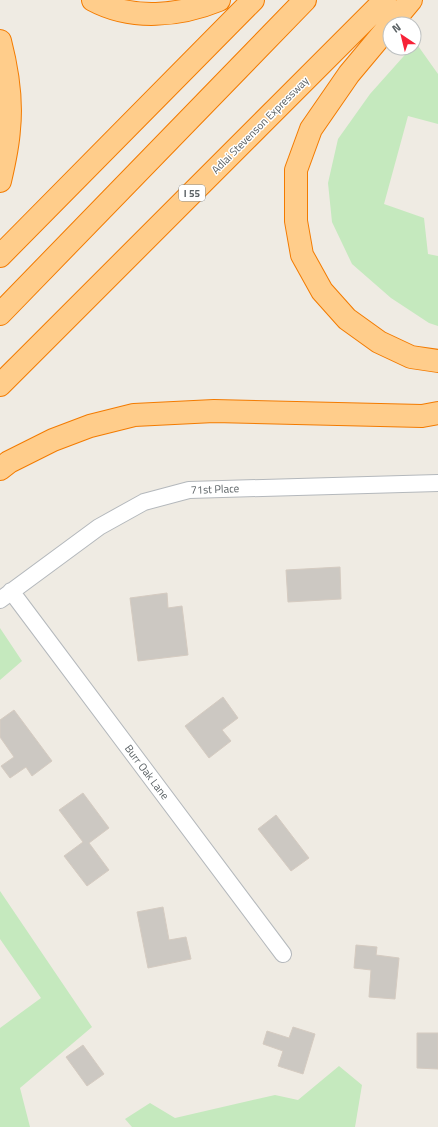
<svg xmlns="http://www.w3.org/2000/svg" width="438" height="1127" font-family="'Titillium Web',sans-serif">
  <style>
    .green { fill: #c5e9be }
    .building { fill: #ccc8c2; stroke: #d5cbc1 }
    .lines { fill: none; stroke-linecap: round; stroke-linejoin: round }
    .street-casing { stroke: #b4b8bc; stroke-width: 18 }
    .highway-casing { stroke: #f37b00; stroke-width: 24 }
    .street { stroke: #fff; stroke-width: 16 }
    .highway { stroke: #ffcd8b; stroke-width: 22 }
    .labels { text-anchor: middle; stroke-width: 3; stroke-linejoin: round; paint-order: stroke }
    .shield { fill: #fff; stroke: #8c9193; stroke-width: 1 }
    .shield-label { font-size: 10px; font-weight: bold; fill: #5b6265 }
    .street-label { font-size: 11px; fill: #5b6265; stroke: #fff }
  </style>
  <rect width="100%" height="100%" fill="#efebe3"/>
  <path class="green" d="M 416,43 L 438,74 L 438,124 L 408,116 L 384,204 L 424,218 L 428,254 L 438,256 L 438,326 L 429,323 L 391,298 L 352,264 L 332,222 L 328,183 L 338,139 L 370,94 L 411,48 L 414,48 L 414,44 Z
    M 0,628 L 22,661 L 0,680 Z
    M 0,891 L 92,1027 L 20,1088 L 30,1127 L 0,1127 L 0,1028 L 41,998 L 0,939 Z
    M 339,1066 L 362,1085 L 355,1127 L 132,1127 L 125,1119 L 150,1103 L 175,1118 L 275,1095 L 298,1100 Z"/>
  <path class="building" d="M 340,567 L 341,599 L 288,602 L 286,570 Z
    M 167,593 L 168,608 L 182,606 L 188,655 L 138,661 L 130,598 Z
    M 223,697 L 238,718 L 222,730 L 231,741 L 209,758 L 185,726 Z
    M 14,710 L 52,761 L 32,776 L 26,767 L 10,778 L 1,766 L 14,757 L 0,737 L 0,720 Z
    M 83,793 L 109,828 L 89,843 L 109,870 L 87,886 L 64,856 L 83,842 L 59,810 Z
    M 276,815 L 309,858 L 291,871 L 258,829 Z
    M 163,907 L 169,940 L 186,937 L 191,959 L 148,968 L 137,912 Z
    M 356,945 L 377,947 L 376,955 L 399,958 L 395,999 L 369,997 L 371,970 L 354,968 Z
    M 293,1027 L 315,1034 L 303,1074 L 278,1066 L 283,1051 L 263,1044 L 267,1031 L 289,1038 Z
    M 417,1033 L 438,1033 L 438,1069 L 417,1068 Z
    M 83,1045 L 104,1074 L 87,1086 L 66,1057 Z"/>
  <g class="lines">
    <g class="street-casing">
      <path id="street" d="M 11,591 L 283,954
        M 0,600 L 99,527 L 144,502 L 189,490 L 438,483"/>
    </g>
    <g class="highway-casing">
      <path id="highway" d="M 93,0 C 132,21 180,16 219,0
        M 391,24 L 411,0
        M 390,25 L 349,74 L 311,129 L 296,170 L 296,221 L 302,255 L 322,291 L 347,319 L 379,342 L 411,357 L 438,361
        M 0,41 C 7,68 12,101 9,129 C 8,147 4,164 0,181
        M 0,256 L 253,0
        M 0,314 L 305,0
        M 0,385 L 385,0
        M 0,469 L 9,462 L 53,440 L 90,426 L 134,415 L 214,411 L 422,416 L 438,413"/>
    </g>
    <use href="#street" class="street"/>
    <use href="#highway" class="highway"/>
  </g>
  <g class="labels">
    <rect class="shield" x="179" y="185" width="26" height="16" rx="3"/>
    <g class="shield-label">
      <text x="192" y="197">I 55</text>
    </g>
    <g class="street-label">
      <text transform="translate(260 125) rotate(-45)" y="4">Adlai Stevenson Expressway</text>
      <text transform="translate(215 489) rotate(-2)" y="4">71st Place</text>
      <text transform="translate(147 772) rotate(53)" y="4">Burr Oak Lane</text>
    </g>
  </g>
  <g transform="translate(402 36) rotate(325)"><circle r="19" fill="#ffffff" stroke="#bdc0c1"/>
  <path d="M0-3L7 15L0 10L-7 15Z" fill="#f72237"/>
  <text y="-6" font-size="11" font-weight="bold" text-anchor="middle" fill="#5b6265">N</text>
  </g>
</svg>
